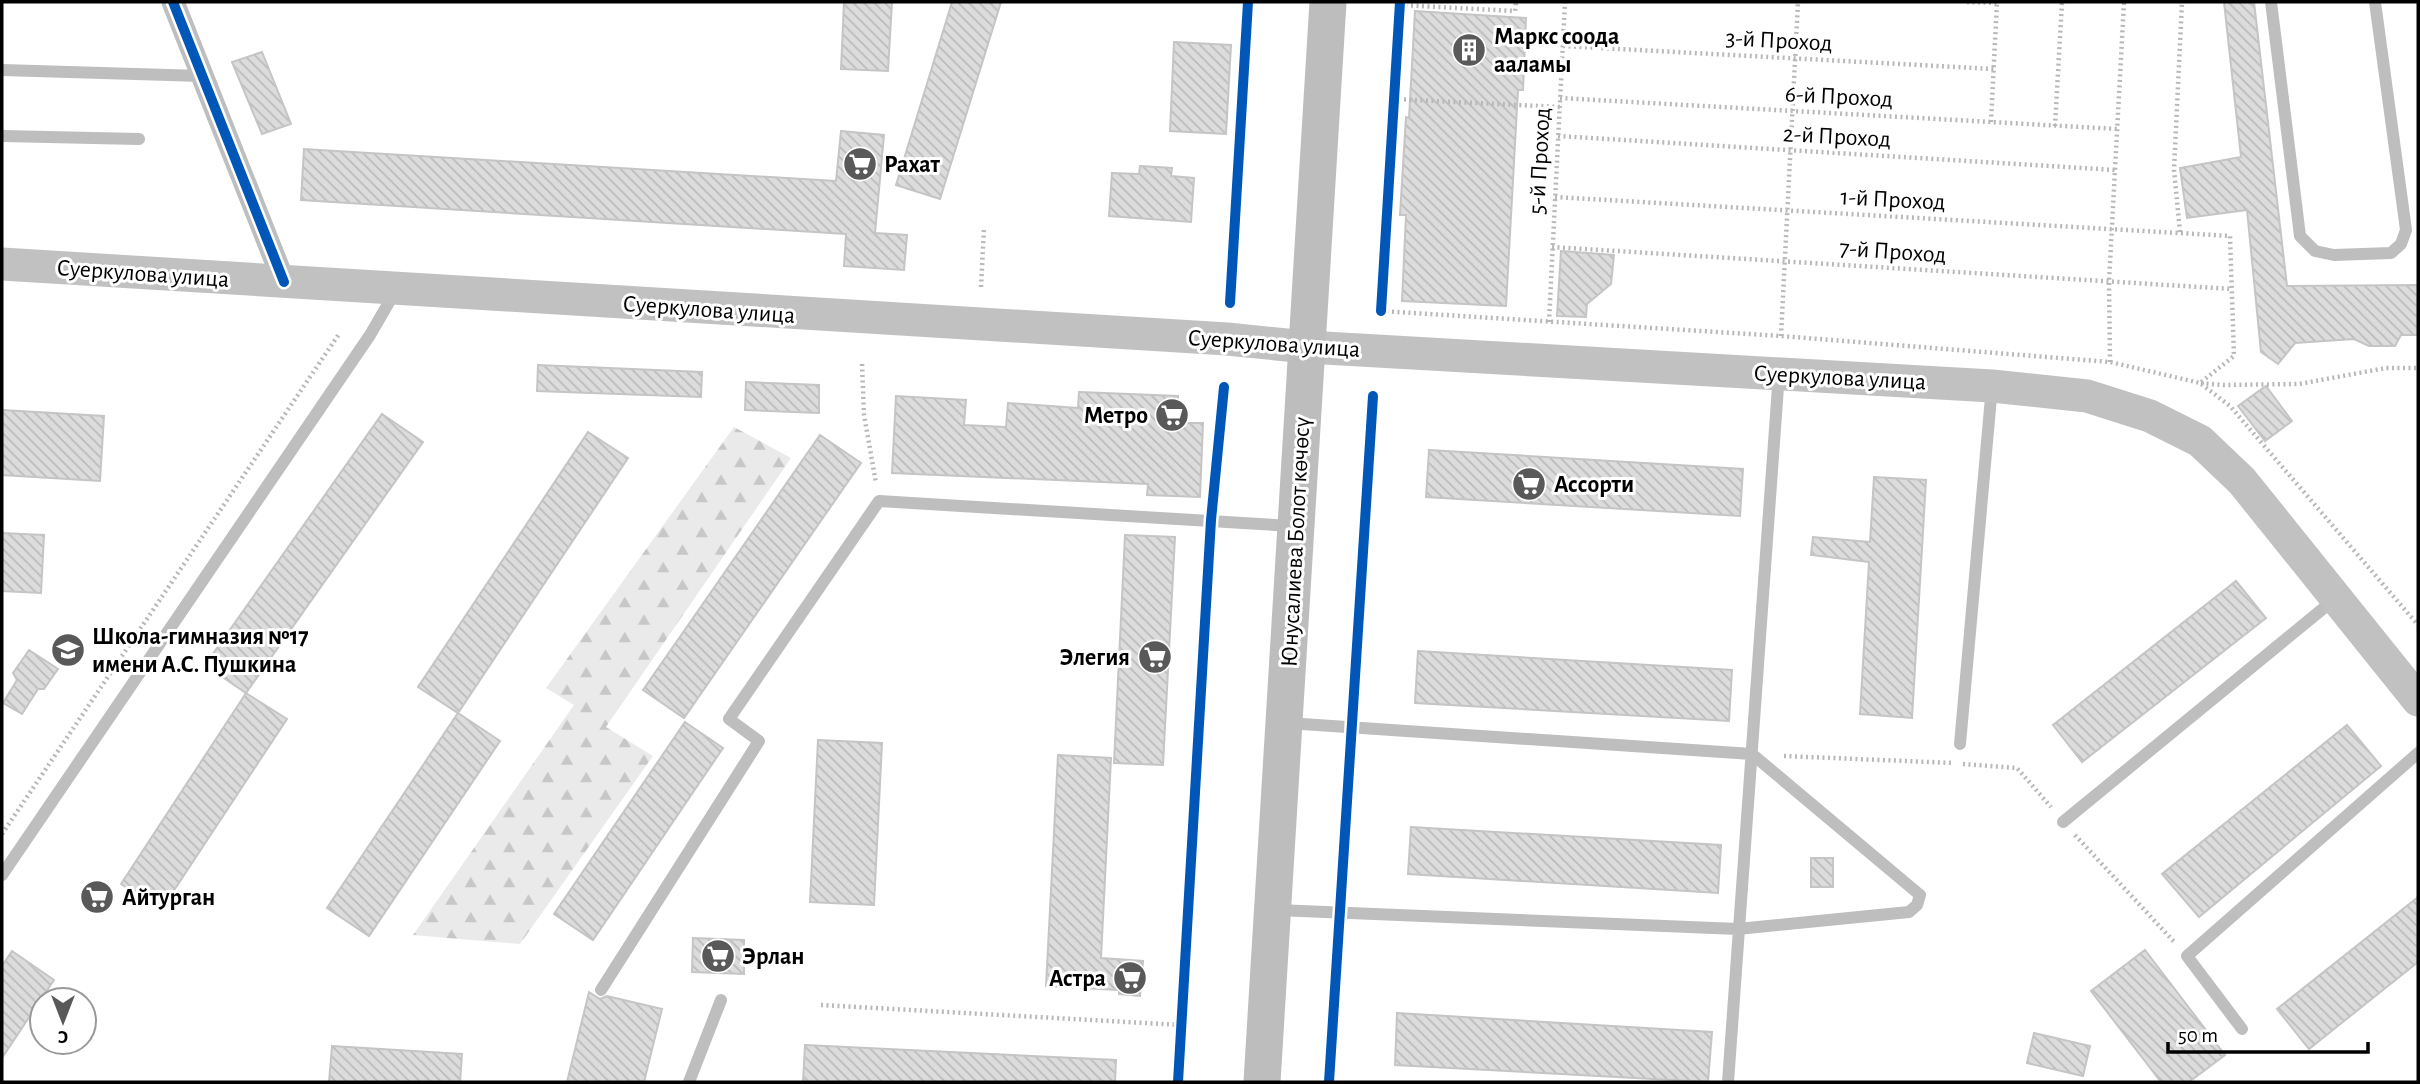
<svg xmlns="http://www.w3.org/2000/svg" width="2420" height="1084" font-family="'Alegreya Sans',sans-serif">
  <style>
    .forest { fill: url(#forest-firs) }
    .building { fill: url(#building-back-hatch); stroke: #c5c5c5; stroke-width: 2 }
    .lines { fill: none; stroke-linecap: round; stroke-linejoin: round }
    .path { stroke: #b8b8b8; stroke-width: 4.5; stroke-dasharray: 2 3.5; stroke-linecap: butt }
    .service { stroke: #bebebe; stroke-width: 12 }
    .minor { stroke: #bebebe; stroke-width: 23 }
    .secondary { stroke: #c1c1c1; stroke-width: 33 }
    .primary { stroke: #bdbdbd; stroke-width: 37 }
    .cycleway-casing { stroke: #fff; stroke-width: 15 }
    .cycleway { stroke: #0057b8; stroke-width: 10 }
    .labels { text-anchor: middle; stroke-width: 6; stroke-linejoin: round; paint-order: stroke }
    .poi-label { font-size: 24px; font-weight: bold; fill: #000; stroke: #fff; text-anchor: start }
    .street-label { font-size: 24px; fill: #000; stroke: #fff }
  </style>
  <defs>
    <pattern id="forest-firs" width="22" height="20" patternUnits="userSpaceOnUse" patternTransform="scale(1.75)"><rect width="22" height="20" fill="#eaeaea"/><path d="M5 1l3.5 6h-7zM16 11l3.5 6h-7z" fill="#c7c7c7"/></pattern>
    <pattern id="building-back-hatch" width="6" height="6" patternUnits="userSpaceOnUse" patternTransform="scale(1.75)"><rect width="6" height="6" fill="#dcdcdc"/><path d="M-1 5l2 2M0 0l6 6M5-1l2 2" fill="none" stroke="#bbb"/></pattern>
  </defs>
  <rect width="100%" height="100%" fill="#fff"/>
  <path class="forest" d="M 734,427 L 791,458 L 606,727 L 653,756 L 520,944 L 413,935 L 574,705 L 546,688 Z"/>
  <path class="building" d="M 844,2 L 892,2 L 888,71 L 841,69 Z
    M 952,2 L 1001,2 L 940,199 L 896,185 Z
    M 2224,2 L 2254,2 L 2287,286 L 2418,285 L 2418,335 L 2401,335 L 2395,346 L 2369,346 L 2354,339 L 2295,343 L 2278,364 L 2261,352 L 2247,210 L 2187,218 L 2180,168 L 2241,157 Z
    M 1415,11 L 1526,18 L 1523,90 L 1518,90 L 1506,306 L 1402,301 L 1406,215 L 1400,215 L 1406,117 L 1409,118 Z
    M 1174,42 L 1231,45 L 1226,134 L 1170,131 Z
    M 262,52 L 291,124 L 262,134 L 232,62 Z
    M 841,131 L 884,135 L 875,233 L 907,235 L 904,270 L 844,266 L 846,234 L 301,200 L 304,149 L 836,181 Z
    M 1140,166 L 1172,168 L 1171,176 L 1194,178 L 1191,222 L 1109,216 L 1112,173 L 1139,174 Z
    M 1561,251 L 1614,255 L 1611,284 L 1587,304 L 1586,317 L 1557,316 Z
    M 538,365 L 702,372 L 701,397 L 537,391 Z
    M 746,382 L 819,385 L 819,413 L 745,410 Z
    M 2266,386 L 2292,421 L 2265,441 L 2238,406 Z
    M 1079,392 L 1178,396 L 1177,423 L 1203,423 L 1200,497 L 1147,495 L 1148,484 L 892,473 L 896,396 L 966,400 L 964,425 L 1006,427 L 1008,403 L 1078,408 Z
    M 2,410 L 104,416 L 100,481 L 2,475 Z
    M 382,414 L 423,442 L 246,693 L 205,665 Z
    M 588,432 L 628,458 L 458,713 L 418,687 Z
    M 820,435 L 861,463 L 684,718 L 643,690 Z
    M 1429,450 L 1743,469 L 1740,516 L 1426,497 Z
    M 1874,477 L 1926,480 L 1912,718 L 1860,714 L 1869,562 L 1811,555 L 1813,537 L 1870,542 Z
    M 2,533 L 44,535 L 41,593 L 2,591 Z
    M 1125,535 L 1175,537 L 1163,765 L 1114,763 Z
    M 2236,581 L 2266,618 L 2082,762 L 2053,725 Z
    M 29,650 L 58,669 L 44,689 L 38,689 L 22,714 L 3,703 L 17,680 L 13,673 Z
    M 1418,651 L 1732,670 L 1729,721 L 1415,703 Z
    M 246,693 L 287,719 L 161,910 L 121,884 Z
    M 458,713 L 500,741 L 369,936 L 327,908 Z
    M 685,722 L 723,748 L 593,940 L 554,914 Z
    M 2347,725 L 2381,766 L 2199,917 L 2162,874 Z
    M 818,740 L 882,743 L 874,905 L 810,902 Z
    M 1058,755 L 1111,758 L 1101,958 L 1143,961 L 1140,996 L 1119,994 L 1119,990 L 1046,986 Z
    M 1411,827 L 1721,845 L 1718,893 L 1408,874 Z
    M 1811,858 L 1833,858 L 1833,887 L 1811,887 Z
    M 2418,897 L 2418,962 L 2309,1049 L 2277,1009 Z
    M 693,938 L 744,940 L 744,974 L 692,972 Z
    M 2145,950 L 2225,1055 L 2189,1082 L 2161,1082 L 2091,991 Z
    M 12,951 L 54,980 L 2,1058 L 2,966 Z
    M 589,992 L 600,999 L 607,996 L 662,1009 L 644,1082 L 567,1082 Z
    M 1397,1013 L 1712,1032 L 1708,1082 L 1395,1065 Z
    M 2034,1033 L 2090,1046 L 2083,1076 L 2027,1063 Z
    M 805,1045 L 1116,1060 L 1115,1082 L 803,1082 Z
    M 332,1046 L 462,1054 L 460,1082 L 329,1082 Z"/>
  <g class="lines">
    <path class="path" d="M 1967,2 L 1997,3
      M 1400,5 L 1515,11 L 1516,2
      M 1563,46 L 1994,69
      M 1560,98 L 2117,129
      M 1393,99 L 1560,107
      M 1991,122 L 1997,2
      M 2055,126 L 2062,2
      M 1558,136 L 2115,170
      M 1555,197 L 2230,236 L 2234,356 L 2200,383
      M 2180,232 L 2174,170 L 2182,2
      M 1552,247 L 2232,289
      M 981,287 L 984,228
      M 1381,311 L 1781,336 L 2110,362 L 2200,383 L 2230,406 L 2418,625
      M 1549,322 L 1565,2
      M 1781,336 L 1798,2
      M 2110,362 L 2109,282 L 2124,2
      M 862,364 L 864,415 L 876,483
      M 2201,383 L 2223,385 L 2299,384 L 2386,368 L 2418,368
      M 1784,756 L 1954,763
      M 1963,764 L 2017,768 L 2051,807
      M 2,834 L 339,334
      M 2075,835 L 2176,944
      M 821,1005 L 1181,1025"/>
    <path class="service" d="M 2271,2 L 2300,236 L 2315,251 L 2334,255 L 2391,253 L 2401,244 L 2406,230 L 2375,2
      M 2,70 L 202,76
      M 2,136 L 139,139
      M 1960,744 L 1992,386
      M 2063,822 L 2336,598
      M 2,875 L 370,335 L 395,292
      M 1277,910 L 1738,929 L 1909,912 L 1917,905 L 1920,895 L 1752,754 L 1287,723
      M 601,990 L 759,741 L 729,719 L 879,501 L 1292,526
      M 2242,1029 L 2187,956 L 2418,753
      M 689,1082 L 721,1000
      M 1728,1082 L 1779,373"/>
    <path class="minor" d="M 173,2 L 284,282"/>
    <path class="secondary" d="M 2,264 L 1227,339 L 1307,347 L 1992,386 L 2087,396 L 2150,416 L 2200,441 L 2242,481 L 2418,700"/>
    <path class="primary" d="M 1262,1082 L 1328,2"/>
    <g class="cycleway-casing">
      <path id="cycleway" d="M 173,2 L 284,282
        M 1230,303 L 1248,2
        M 1381,311 L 1400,2
        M 1178,1082 L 1211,520 L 1224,387
        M 1329,1082 L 1373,396"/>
    </g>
    <use href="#cycleway" class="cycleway"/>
  </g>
  <defs>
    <g id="building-disc" transform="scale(1.75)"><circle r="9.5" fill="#595959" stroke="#fff"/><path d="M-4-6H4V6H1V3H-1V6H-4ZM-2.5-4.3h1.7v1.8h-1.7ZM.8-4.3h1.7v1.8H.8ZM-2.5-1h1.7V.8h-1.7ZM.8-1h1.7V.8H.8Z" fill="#fff"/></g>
    <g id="supermarket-disc" transform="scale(1.75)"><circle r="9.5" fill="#595959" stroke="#fff"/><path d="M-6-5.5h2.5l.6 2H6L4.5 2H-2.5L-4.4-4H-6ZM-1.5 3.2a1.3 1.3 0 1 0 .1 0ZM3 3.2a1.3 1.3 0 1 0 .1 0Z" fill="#fff"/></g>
    <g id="school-disc" transform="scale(1.75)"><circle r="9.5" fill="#595959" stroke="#fff"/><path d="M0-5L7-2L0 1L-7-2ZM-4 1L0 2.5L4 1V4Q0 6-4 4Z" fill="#fff"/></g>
  </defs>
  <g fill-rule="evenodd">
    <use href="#building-disc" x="1469" y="50"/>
    <use href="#supermarket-disc" x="860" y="164"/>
    <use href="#supermarket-disc" x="1172" y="415"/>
    <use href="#supermarket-disc" x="1529" y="484"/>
    <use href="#school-disc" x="68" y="650"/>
    <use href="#supermarket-disc" x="1155" y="657"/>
    <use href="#supermarket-disc" x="97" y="897"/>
    <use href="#supermarket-disc" x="718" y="956"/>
    <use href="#supermarket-disc" x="1130" y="978"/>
  </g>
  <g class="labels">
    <g class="poi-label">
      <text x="1494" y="44">Маркс соода<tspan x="1494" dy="28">ааламы</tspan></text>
      <text x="884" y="172">Рахат</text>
      <text x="1148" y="423" text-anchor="end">Метро</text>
      <text x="1554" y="492">Ассорти</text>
      <text x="92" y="644">Школа-гимназия №17<tspan x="92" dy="28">имени А.С. Пушкина</tspan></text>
      <text x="1130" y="665" text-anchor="end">Элегия</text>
      <text x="122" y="905">Айтурган</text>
      <text x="742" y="964">Эрлан</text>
      <text x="1106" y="986" text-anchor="end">Астра</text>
    </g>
    <g class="street-label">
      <text transform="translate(1779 40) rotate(3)" y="8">3-й Проход</text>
      <text transform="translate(1839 96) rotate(3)" y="8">6-й Проход</text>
      <text transform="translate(1837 136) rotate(3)" y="8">2-й Проход</text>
      <text transform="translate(1539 161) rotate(-87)" y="8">5-й Проход</text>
      <text transform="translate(1893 199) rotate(3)" y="8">1-й Проход</text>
      <text transform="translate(1893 251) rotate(4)" y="8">7-й Проход</text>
      <text transform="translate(143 273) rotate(4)" y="8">Суеркулова улица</text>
      <text transform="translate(709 309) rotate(4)" y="8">Суеркулова улица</text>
      <text transform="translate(1274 343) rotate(4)" y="8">Суеркулова улица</text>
      <text transform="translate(1840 377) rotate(3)" y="8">Суеркулова улица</text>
      <text transform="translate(1295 542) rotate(-87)" y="8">Юнусалиева Болот көчөсү</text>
    </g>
  </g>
  <rect width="2420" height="1084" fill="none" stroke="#000000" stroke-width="7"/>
  <g transform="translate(63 1021) rotate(180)"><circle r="33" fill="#ffffff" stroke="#999999" stroke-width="2"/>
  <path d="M0-5L12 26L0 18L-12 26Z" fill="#595959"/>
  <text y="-10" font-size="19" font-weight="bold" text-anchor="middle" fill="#000000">С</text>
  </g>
  <path d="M2168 1042v10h200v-10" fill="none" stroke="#000000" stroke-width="3.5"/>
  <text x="2178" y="1042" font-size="21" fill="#000000" stroke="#ffffff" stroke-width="5" paint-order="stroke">50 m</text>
</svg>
